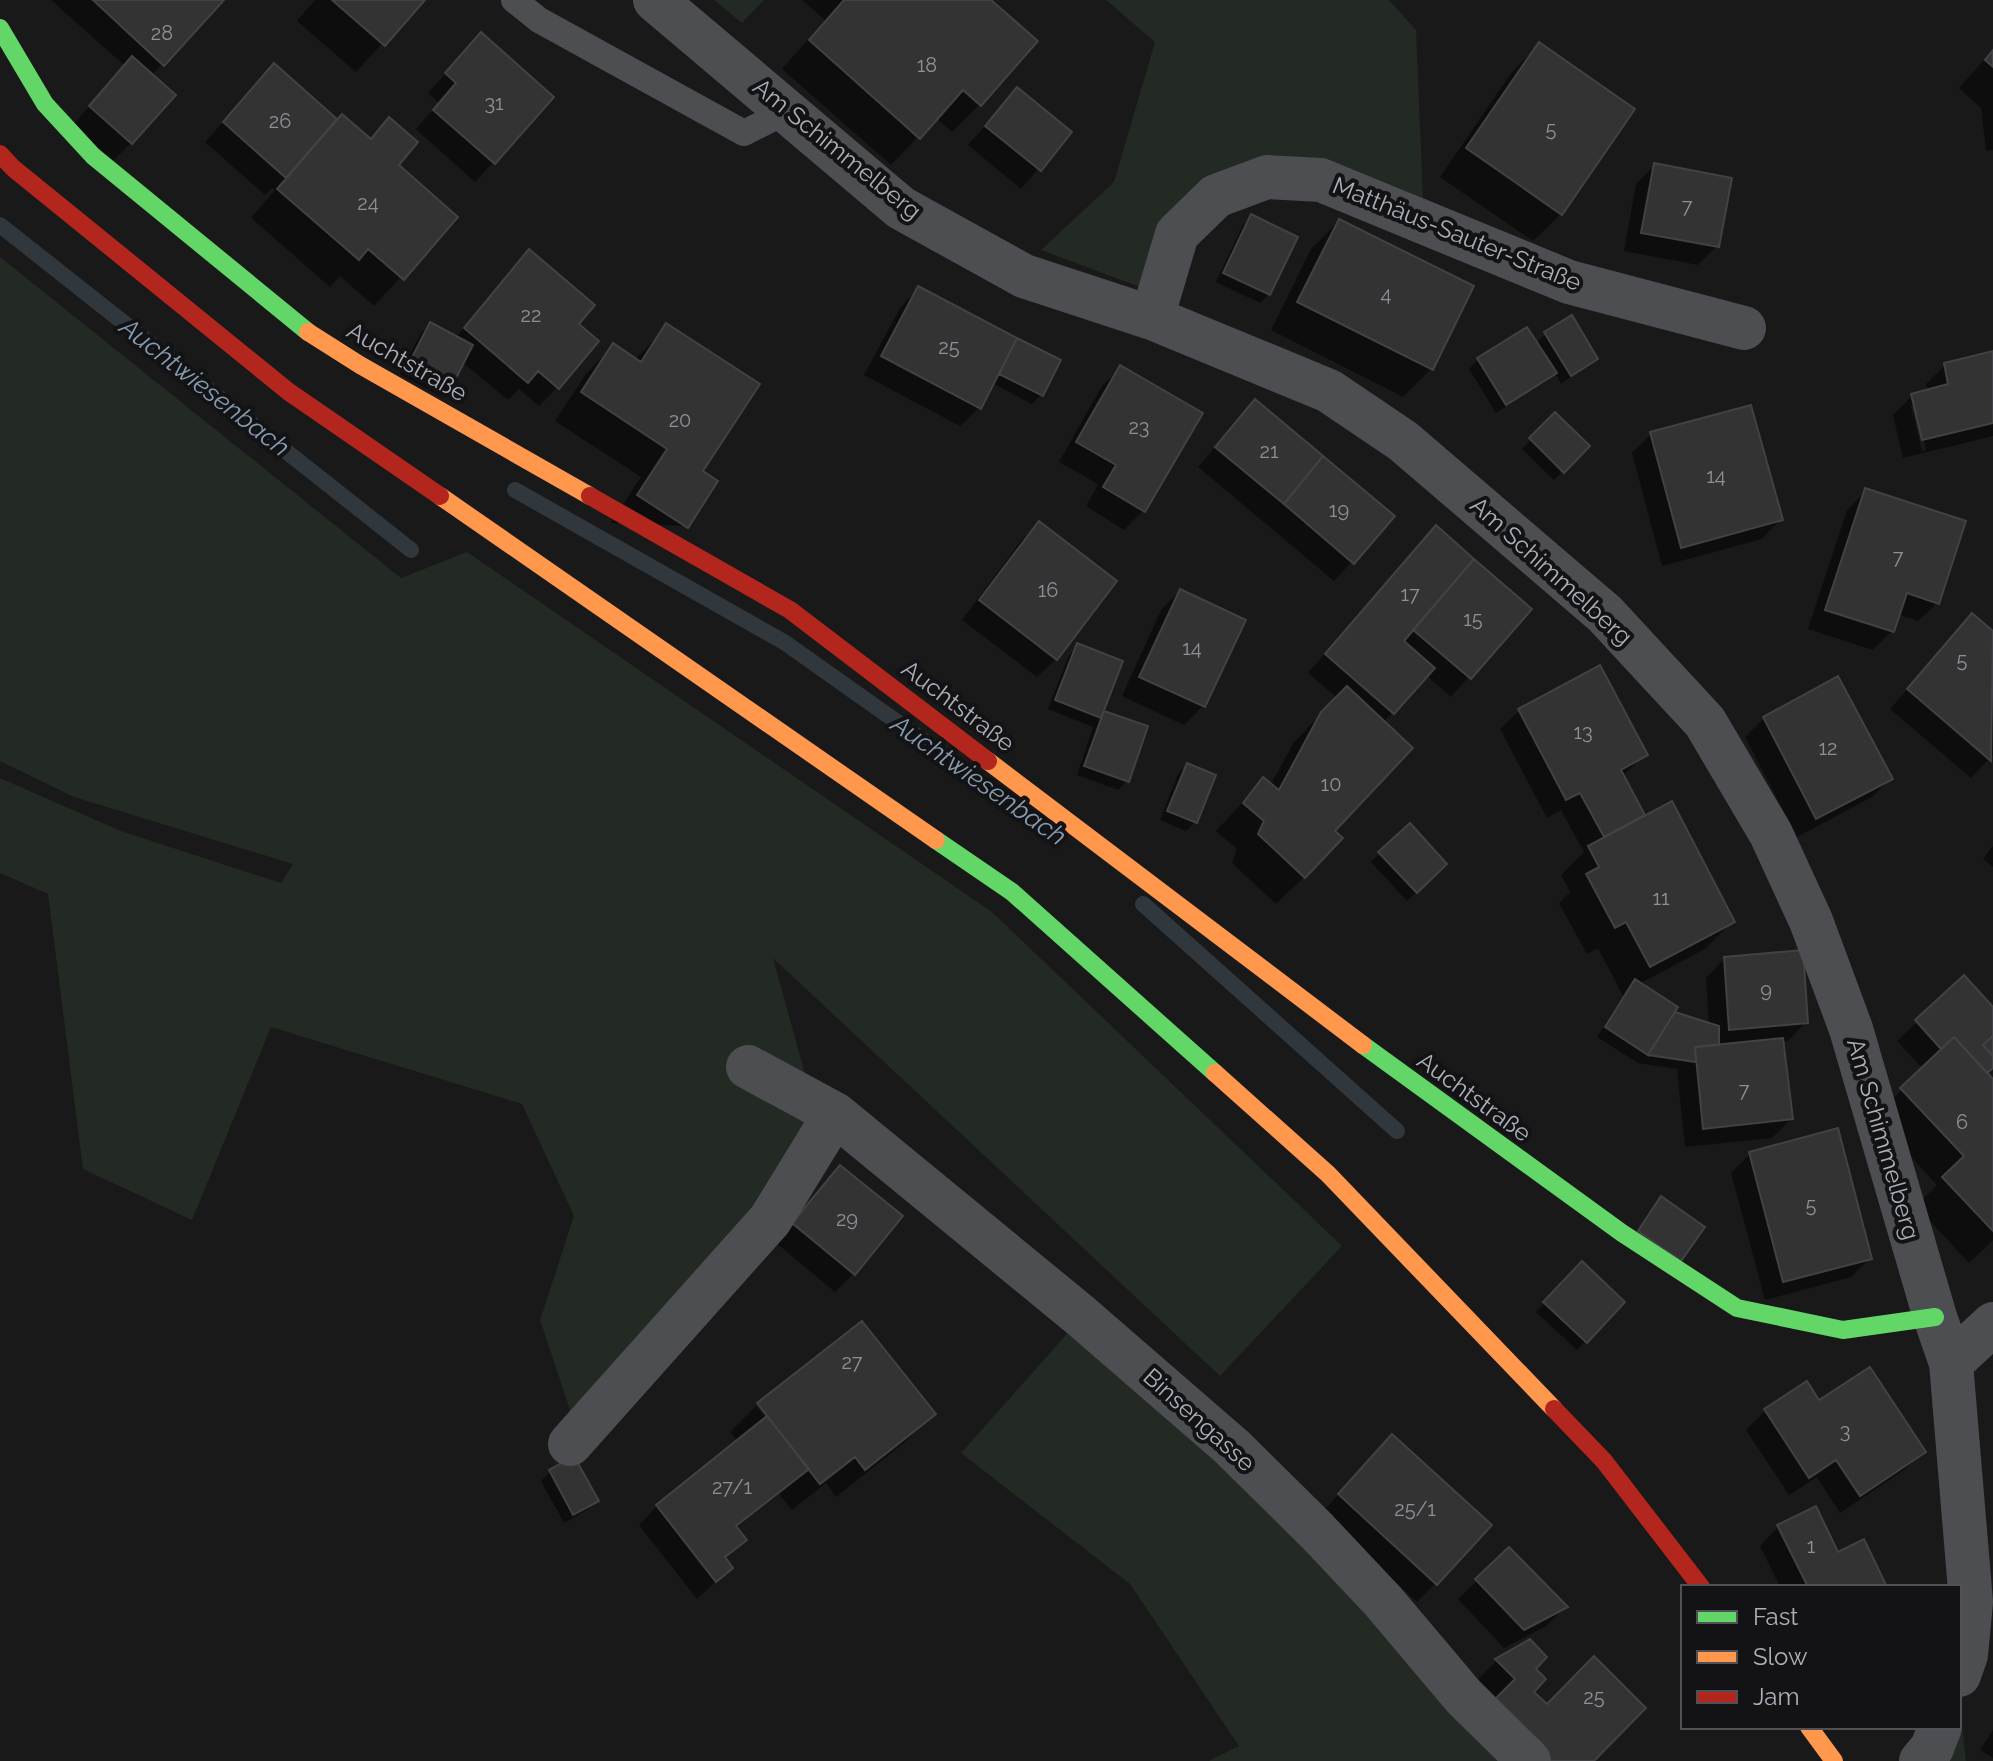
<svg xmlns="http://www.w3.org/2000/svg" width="1993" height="1761" font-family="Raleway,sans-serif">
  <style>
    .green { fill: #232923 }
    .shadow { fill: #0007; fill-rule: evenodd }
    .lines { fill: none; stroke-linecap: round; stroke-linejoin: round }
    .stream { stroke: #30373d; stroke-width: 16 }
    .building { fill: #333334; stroke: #414245; stroke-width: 2 }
    .lane { stroke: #4d4e51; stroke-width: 26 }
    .street { stroke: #4d4e51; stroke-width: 44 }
    .fast { stroke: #63d668; stroke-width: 18 }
    .slow { stroke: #ff974d; stroke-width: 18 }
    .jam { stroke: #b3261e; stroke-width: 18 }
    .labels { text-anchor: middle; stroke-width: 8; stroke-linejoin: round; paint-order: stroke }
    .number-label { font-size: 20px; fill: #8d9097 }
    .street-label { font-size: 24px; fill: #abafb8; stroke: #131315 }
    .water-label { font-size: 26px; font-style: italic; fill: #869baf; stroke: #131315 }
  </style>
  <rect width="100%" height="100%" fill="#191919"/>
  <path class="green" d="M 714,0 L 764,0 L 742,23 Z
    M 1106,0 L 1389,0 L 1416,30 L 1423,198 L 1328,159 L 1253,160 L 1140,287 L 1041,250 L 1114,182 L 1155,42 Z
    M 0,257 L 401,578 L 467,552 L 992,912 L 1342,1246 L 1220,1376 L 773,958 L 821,1132 L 576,1428 L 540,1320 L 574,1216 L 522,1104 L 271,1027 L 192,1220 L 83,1169 L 48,894 L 0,873 L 0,778 L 121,831 L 281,883 L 293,864 L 74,797 L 0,761 Z
    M 1073,1327 L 1235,1461 L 1511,1761 L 1209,1761 L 1239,1746 L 1130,1584 L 961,1453 Z
    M 1962,1726 L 1966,1761 L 1942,1761 Z"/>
  <path class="shadow" d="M 51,0 L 221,0 L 151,76 L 131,143 L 112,162 L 72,126 L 125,66 Z
    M 315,0 L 422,0 L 356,72 L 297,21 Z
    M 802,0 L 988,0 L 980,104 L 952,132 L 936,118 L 891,165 L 782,69 L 825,20 Z
    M 481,35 L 552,98 L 475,182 L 416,129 L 439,103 L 428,93 Z
    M 1539,45 L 1561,214 L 1533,241 L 1440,177 L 1512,72 Z
    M 1993,50 L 1993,150 L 1986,151 L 1981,108 L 1959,88 Z
    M 274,66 L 337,122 L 369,140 L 389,120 L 396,165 L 455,218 L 374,306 L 340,276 L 330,287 L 251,218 L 275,190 L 272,188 L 265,195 L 205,142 Z
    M 1017,90 L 1069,133 L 1021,189 L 968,145 Z
    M 1655,165 L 1717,246 L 1698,265 L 1624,251 L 1636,184 Z
    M 1252,216 L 1269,294 L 1260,303 L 1216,282 L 1243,225 Z
    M 1339,221 L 1431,369 L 1403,397 L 1271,330 L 1311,249 Z
    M 529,252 L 576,325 L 557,387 L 539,406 L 519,389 L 508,400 L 462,362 L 449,387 L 440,396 L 400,374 L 421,333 L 430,324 L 455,338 Z
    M 918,289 L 1016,340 L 1041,395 L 1032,404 L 992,383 L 979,408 L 960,426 L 864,375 L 900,308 Z
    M 667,326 L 700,472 L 686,526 L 611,523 L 641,477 L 555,421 L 586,374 L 613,346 L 635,360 Z
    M 1546,334 L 1596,359 L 1561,384 L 1555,373 L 1545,382 L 1496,413 L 1469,369 L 1478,360 L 1535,344 Z
    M 1993,353 L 1993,436 L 1903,458 L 1893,415 L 1912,396 L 1928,392 L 1926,384 L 1945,365 ZM 1911,406 L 1916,406 L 1926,450 L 1922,451 Z
    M 1121,368 L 1143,511 L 1124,530 L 1086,506 L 1098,484 L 1059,462 L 1102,386 Z
    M 1255,401 L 1392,517 L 1334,581 L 1198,467 Z
    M 1555,415 L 1587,446 L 1554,480 L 1522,449 Z
    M 1651,434 L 1780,520 L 1762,539 L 1662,566 L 1632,453 Z
    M 1866,491 L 1937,603 L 1918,621 L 1897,614 L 1892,631 L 1873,650 L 1808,629 L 1847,510 Z
    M 1039,523 L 1056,659 L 1037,677 L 962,620 L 1020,542 Z
    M 1417,547 L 1529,609 L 1451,697 L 1426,675 L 1383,723 L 1332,832 L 1304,877 L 1276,904 L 1232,863 L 1237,849 L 1216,831 L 1263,780 L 1270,786 L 1294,742 L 1337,698 L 1308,673 Z
    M 1180,591 L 1243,621 L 1203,706 L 1184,725 L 1122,696 L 1161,610 Z
    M 1972,615 L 1993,633 L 1993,755 L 1971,778 L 1890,709 Z
    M 1078,646 L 1101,712 L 1145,727 L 1127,781 L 1118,790 L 1077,775 L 1093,727 L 1048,709 L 1069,655 Z
    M 1519,711 L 1646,754 L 1622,776 L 1642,815 L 1636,821 L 1733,921 L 1705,949 L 1639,984 L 1672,1013 L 1709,1025 L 1706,978 L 1724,959 L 1806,1022 L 1788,1041 L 1782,1042 L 1791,1119 L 1772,1138 L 1685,1147 L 1677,1069 L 1638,1063 L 1597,1037 L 1623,996 L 1598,948 L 1587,954 L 1559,903 L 1570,892 L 1561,875 L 1584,852 L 1561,810 L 1547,818 L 1500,729 Z
    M 1764,718 L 1890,779 L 1872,797 L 1797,837 L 1745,737 Z
    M 1187,765 L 1195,822 L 1186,831 L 1160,820 L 1178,774 Z
    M 1993,846 L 1993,867 L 1983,859 Z
    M 1380,853 L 1445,864 L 1407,901 L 1371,862 Z
    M 1964,978 L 1993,1009 L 1993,1063 L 1985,1073 L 1993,1081 L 1993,1240 L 1969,1263 L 1916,1206 L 1937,1185 L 1874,1117 L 1923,1069 L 1897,1041 Z
    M 1750,1154 L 1870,1258 L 1851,1277 L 1765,1300 L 1731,1173 Z
    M 840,1167 L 854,1273 L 835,1292 L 775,1242 Z
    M 1582,1264 L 1623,1302 L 1577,1350 L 1536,1312 Z
    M 1806,1384 L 1819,1403 L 1923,1452 L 1904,1470 L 1840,1513 L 1817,1477 L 1789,1495 L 1746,1430 L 1765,1411 Z
    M 756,1406 L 786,1443 L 933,1414 L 905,1442 L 836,1497 L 826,1483 L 792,1510 L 779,1494 L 736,1528 L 744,1540 L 724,1560 L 730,1568 L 697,1599 L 639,1525 L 657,1506 L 738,1442 L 730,1432 Z
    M 1373,1455 L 1436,1583 L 1417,1602 L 1321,1514 Z
    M 573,1459 L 596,1501 L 587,1510 L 564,1523 L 541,1481 L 550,1472 Z
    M 1778,1527 L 1837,1555 L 1885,1587 L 1780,1587 L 1760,1546 Z
    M 1509,1550 L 1565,1607 L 1546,1626 L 1504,1648 L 1458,1599 Z
    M 1497,1660 L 1533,1669 L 1531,1692 L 1591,1761 L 1498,1699 L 1478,1679 Z
    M 1993,1730 L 1993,1758 L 1980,1750 Z"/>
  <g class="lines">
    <path class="stream" d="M 0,225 L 411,550
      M 515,490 L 784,642 L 965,770
      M 1143,904 L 1397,1131"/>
  </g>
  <path class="building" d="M 93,0 L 224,0 L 164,66 Z
    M 332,0 L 425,0 L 385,46 Z
    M 844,0 L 991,0 L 1038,41 L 981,106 L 963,90 L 920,139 L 809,40 Z
    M 481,32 L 554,97 L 495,164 L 433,110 L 456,83 L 445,73 Z
    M 1539,42 L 1635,109 L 1562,215 L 1466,148 Z
    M 1993,50 L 1993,67 L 1985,60 Z
    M 132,56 L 176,95 L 132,144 L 89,106 Z
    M 274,63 L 337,119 L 286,178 L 223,122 Z
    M 1017,87 L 1072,132 L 1041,171 L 985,126 Z
    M 342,114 L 371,139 L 389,117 L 418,142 L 399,165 L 458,217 L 404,280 L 368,249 L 359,260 L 277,189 Z
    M 1654,163 L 1732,178 L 1719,247 L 1641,233 Z
    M 1251,214 L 1298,237 L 1270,295 L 1223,273 Z
    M 1339,219 L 1474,286 L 1433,370 L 1297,302 Z
    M 529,249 L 595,305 L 579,324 L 599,341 L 559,389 L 538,371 L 528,383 L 464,328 Z
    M 918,286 L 1017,338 L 981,409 L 881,356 Z
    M 1572,315 L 1598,359 L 1571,376 L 1544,332 Z
    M 430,322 L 473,345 L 451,388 L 408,365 Z
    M 666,323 L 760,384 L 703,471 L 718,481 L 688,528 L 637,495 L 667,449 L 581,392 L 613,343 L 641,362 Z
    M 1527,327 L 1557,373 L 1506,405 L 1477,358 Z
    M 1017,338 L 1061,360 L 1043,396 L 999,374 Z
    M 1993,351 L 1993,423 L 1922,440 L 1911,394 L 1948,384 L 1944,363 Z
    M 1120,365 L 1203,413 L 1145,512 L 1103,487 L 1116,465 L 1076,442 Z
    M 1255,399 L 1323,456 L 1284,504 L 1215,447 Z
    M 1751,405 L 1783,520 L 1681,548 L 1650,432 Z
    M 1555,412 L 1590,446 L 1564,473 L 1529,438 Z
    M 1323,456 L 1395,516 L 1354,564 L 1284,504 Z
    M 1865,488 L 1966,521 L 1939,604 L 1907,593 L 1894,632 L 1825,610 Z
    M 1039,521 L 1117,581 L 1057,660 L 979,600 Z
    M 1436,525 L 1474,559 L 1404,641 L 1435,668 L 1394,714 L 1325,654 Z
    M 1474,559 L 1532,609 L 1471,679 L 1413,630 Z
    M 1180,589 L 1246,620 L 1205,707 L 1139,677 Z
    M 1972,613 L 1993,631 L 1991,761 L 1907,689 Z
    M 1077,643 L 1123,661 L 1101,718 L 1055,700 Z
    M 1600,665 L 1648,755 L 1621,770 L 1645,815 L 1604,837 L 1580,793 L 1566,800 L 1518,709 Z
    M 1838,676 L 1893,779 L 1816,819 L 1763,717 Z
    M 1347,686 L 1413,748 L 1335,831 L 1343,838 L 1305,878 L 1258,834 L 1264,821 L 1243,803 L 1263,777 L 1279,790 L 1321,712 Z
    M 1104,711 L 1148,726 L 1129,782 L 1084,766 Z
    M 1187,763 L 1216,775 L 1197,823 L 1167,811 Z
    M 1672,801 L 1735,922 L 1650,967 L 1626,922 L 1615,928 L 1586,874 L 1599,867 L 1588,846 Z
    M 1410,823 L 1447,864 L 1417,893 L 1378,852 Z
    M 1803,950 L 1808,1023 L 1729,1030 L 1724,957 Z
    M 1964,975 L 1993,1007 L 1993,1036 L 1983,1045 L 1993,1056 L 1993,1068 L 1987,1073 L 1954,1037 L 1941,1049 L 1915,1020 Z
    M 1635,979 L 1678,1007 L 1648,1055 L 1605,1027 Z
    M 1675,1012 L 1719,1026 L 1719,1045 L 1695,1047 L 1696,1062 L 1648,1055 Z
    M 1993,1036 L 1993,1056 L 1983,1045 Z
    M 1954,1037 L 1993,1079 L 1993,1231 L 1942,1177 L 1964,1156 L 1900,1088 Z
    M 1783,1038 L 1793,1119 L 1703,1129 L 1695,1047 Z
    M 1838,1128 L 1872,1259 L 1783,1282 L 1749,1152 Z
    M 840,1165 L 903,1216 L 855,1275 L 792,1223 Z
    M 1661,1196 L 1705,1227 L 1681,1261 L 1638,1231 Z
    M 1582,1261 L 1625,1302 L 1587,1343 L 1543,1302 Z
    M 862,1321 L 936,1414 L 865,1470 L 855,1457 L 820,1484 L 757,1403 Z
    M 1870,1367 L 1926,1452 L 1860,1496 L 1836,1460 L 1809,1478 L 1764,1409 L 1807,1381 L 1819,1400 Z
    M 767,1416 L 809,1469 L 736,1526 L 747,1540 L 725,1557 L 733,1568 L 716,1582 L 656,1505 Z
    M 1392,1434 L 1492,1525 L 1437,1585 L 1338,1494 Z
    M 574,1456 L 599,1501 L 573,1515 L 549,1470 Z
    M 1816,1506 L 1838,1552 L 1864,1539 L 1887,1587 L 1808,1587 L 1777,1525 Z
    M 1509,1547 L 1568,1607 L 1524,1630 L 1475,1579 Z
    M 1530,1639 L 1547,1657 L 1536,1669 L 1546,1679 L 1534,1692 L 1547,1704 L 1594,1656 L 1646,1708 L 1594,1761 L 1550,1761 L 1492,1702 L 1515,1679 L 1495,1659 Z"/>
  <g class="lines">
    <path class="lane" d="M 514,0 L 539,20 L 744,133 L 787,111"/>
    <path class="street" d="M 655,0 L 901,208 L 1024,276 L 1152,318 L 1329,391 L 1403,441 L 1605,614 L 1705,722 L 1771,834 L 1811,921 L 1851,1029 L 1935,1317 L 1951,1363 L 1971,1602 L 1966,1655 L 1959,1675
      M 1152,318 L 1177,234 L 1216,196 L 1267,177 L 1321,180 L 1569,282 L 1744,328
      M 748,1067 L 835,1114 L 1081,1316 L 1232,1447 L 1317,1531 L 1383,1601 L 1464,1697 L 1529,1761
      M 1951,1363 L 1993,1324
      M 570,1444 L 770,1220 L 835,1114
      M 1921,1761 L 1932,1748 L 1940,1727"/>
    <path class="fast" d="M 0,28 L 45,104 L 93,156 L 308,332
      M 936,840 L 1012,892 L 1215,1073
      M 1363,1045 L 1622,1233 L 1737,1308 L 1843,1330 L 1935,1317"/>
    <path class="slow" d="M 308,332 L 360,365 L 590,496
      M 440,496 L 936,840
      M 988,761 L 1363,1045
      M 1215,1073 L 1328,1174 L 1554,1409
      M 1809,1727 L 1834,1761"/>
    <path class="jam" d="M 0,154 L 13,168 L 289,392 L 440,496
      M 590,496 L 790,610 L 988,761
      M 1554,1409 L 1604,1461 L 1701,1587"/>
  </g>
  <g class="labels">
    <g class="number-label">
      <text x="162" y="40">28</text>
      <text x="927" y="72">18</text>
      <text x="494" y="110">31</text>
      <text x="280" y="128">26</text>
      <text x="1551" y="136">5</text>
      <text x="368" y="210">24</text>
      <text x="1687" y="213">7</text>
      <text x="1386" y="301">4</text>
      <text x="531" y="322">22</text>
      <text x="949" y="354">25</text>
      <text x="680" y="427">20</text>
      <text x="1139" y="434">23</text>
      <text x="1269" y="458">21</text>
      <text x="1716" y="483">14</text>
      <text x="1339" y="517">19</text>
      <text x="1898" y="564">7</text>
      <text x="1048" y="597">16</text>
      <text x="1410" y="601">17</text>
      <text x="1473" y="626">15</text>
      <text x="1192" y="655">14</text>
      <text x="1962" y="667">5</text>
      <text x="1583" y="739">13</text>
      <text x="1828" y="755">12</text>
      <text x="1331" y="791">10</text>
      <text x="1661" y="905">11</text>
      <text x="1766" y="997">9</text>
      <text x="1744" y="1097">7</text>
      <text x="1962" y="1129">6</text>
      <text x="1811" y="1212">5</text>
      <text x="847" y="1226">29</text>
      <text x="852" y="1369">27</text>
      <text x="1845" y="1438">3</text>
      <text x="732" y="1494">27/1</text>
      <text x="1415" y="1516">25/1</text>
      <text x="1811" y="1553">1</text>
      <text x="1594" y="1704">25</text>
    </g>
    <g class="street-label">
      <text transform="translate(837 149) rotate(39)" y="8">Am Schimmelberg</text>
      <text transform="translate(1457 234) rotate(22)" y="8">Matthäus-Sauter-Straße</text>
      <text transform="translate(407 362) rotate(30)" y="8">Auchtstraße</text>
      <text transform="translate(1551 571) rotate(42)" y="8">Am Schimmelberg</text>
      <text transform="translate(958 706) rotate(37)" y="8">Auchtstraße</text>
      <text transform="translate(1474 1097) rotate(36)" y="8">Auchtstraße</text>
      <text transform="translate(1883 1139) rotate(74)" y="8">Am Schimmelberg</text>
      <text transform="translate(1199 1420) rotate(42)" y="8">Binsengasse</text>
    </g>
    <g class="water-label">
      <text transform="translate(205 387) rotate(38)" y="9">Auchtwiesenbach</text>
      <text transform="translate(979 780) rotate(35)" y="9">Auchtwiesenbach</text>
    </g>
  </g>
  <rect x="1681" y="1585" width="280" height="144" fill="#131315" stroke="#505156" stroke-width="2"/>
  <rect x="1697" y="1611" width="40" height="12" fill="#63d668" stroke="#505156" stroke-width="2"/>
  <text x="1753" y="1625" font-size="24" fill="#abafb8">Fast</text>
  <rect x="1697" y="1651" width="40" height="12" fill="#ff974d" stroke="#505156" stroke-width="2"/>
  <text x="1753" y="1665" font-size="24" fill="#abafb8">Slow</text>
  <rect x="1697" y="1691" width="40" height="12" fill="#b3261e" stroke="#505156" stroke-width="2"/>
  <text x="1753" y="1705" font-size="24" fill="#abafb8">Jam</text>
</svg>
